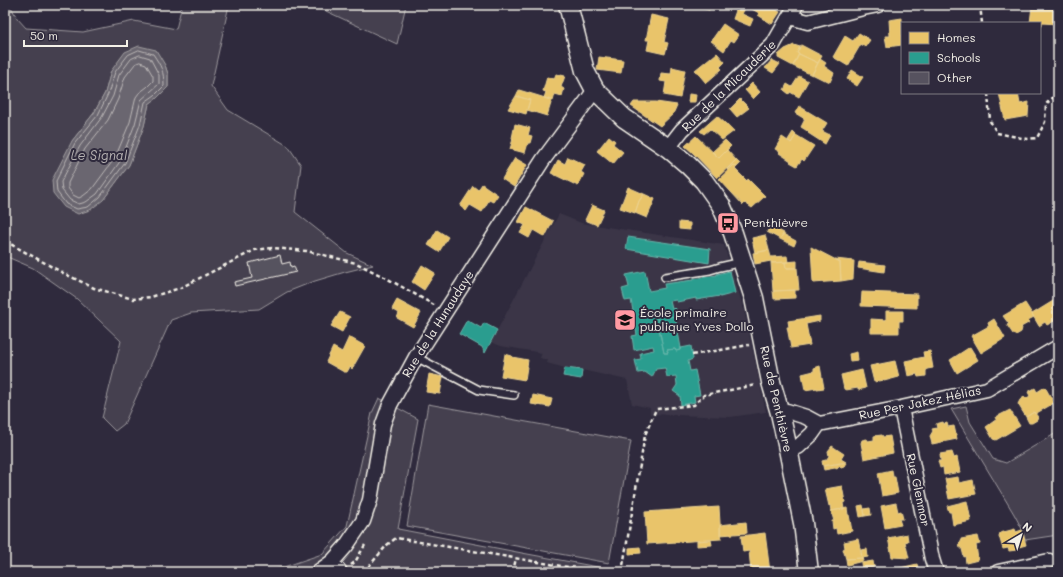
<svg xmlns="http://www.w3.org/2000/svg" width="1063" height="577" font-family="Mali,sans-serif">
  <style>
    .built { fill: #3b3647 }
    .green { fill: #454050; stroke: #9c989c; fill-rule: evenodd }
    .water { fill: #6a6670; stroke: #a19ea0 }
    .homes { fill: #e9c46a; stroke: #ecd290 }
    .schools { fill: #2a9d8f; stroke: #67b6aa }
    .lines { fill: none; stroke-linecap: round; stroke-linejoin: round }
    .shore { stroke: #bdb9b8; stroke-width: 1 }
    .building { fill: #56525f; stroke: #f4f1e8 }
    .service-casing { stroke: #f4f1e8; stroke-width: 10 }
    .minor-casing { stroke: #f4f1e8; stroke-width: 17 }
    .tertiary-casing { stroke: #f4f1e8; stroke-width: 21 }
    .path { stroke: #f4f1e8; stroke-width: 2.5; stroke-dasharray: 4 3; stroke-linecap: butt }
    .service { stroke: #2f2a3d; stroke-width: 7 }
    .minor { stroke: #2f2a3d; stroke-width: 14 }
    .tertiary { stroke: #2f2a3d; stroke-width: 18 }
    .labels { text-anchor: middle; stroke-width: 4; stroke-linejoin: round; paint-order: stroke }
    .street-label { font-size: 12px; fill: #f4f1e8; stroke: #2f2a3d }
    .poi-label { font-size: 12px; fill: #f4f1e8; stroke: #2f2a3d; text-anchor: start }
    .water-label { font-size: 13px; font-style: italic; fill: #b6b2b2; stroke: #2f2a3d }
  </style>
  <rect width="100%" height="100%" fill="#2f2a3d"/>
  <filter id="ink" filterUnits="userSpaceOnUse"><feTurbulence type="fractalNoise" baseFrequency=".025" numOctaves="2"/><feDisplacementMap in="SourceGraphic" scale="8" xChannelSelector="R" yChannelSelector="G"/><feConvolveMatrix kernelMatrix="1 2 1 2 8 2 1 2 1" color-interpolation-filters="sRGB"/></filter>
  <g filter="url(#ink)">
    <path class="built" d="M 559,214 L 581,223 L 724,245 L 744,310 L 766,412 L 730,417 L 650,414 L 650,408 L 632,404 L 627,380 L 582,370 L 565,368 L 547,363 L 548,360 L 540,358 L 542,353 L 501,346 L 491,342 Z"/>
    <path class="green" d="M 5,5 L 10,5 L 17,18 L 26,28 L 83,32 L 134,21 L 176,29 L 182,5 L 229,5 L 211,86 L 228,110 L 288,146 L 301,165 L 295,212 L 347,253 L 373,265 L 345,272 L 315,281 L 287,292 L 259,309 L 191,313 L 171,320 L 124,424 L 115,431 L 102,418 L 121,341 L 77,299 L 33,268 L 5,256 ZM 165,65 L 168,74 L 168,87 L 157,98 L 149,104 L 144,126 L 129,165 L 103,200 L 72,141 L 94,113 L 105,93 L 111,71 Z
      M 313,5 L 406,5 L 397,44 Z
      M 379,398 L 418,419 L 398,529 L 522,553 L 614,570 L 614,572 L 552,572 L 522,567 L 521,572 L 269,572 L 322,554 L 347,526 L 372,413 Z
      M 428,404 L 631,441 L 609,563 L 407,526 Z
      M 966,406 L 970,422 L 993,459 L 1006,463 L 1058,432 L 1058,535 L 1025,540 L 1022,529 L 1014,514 L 951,409 Z"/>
    <path class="water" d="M 139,46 L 156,50 L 165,65 L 168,74 L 168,87 L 157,98 L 149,104 L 144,126 L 129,165 L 103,200 L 90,210 L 78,214 L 64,207 L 53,193 L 52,180 L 72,141 L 94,113 L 105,93 L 111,71 L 125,52 Z"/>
    <path class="homes" d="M 699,5 L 710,5 L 709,10 L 699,7 Z
      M 738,5 L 745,8 L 742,14 L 753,19 L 750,26 L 733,19 Z
      M 754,5 L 769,5 L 780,12 L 772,24 L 758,15 L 759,13 L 752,9 Z
      M 1032,6 L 1058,9 L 1058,24 L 1042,23 L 1042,26 L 1040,28 L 1040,23 L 1030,23 Z
      M 651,15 L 669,19 L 664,42 L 668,43 L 665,54 L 647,50 L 649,40 L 646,40 Z
      M 902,18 L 902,45 L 887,47 L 885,36 L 890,36 L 889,20 Z
      M 723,24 L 739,35 L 734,42 L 731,40 L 724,51 L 711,41 Z
      M 859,33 L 870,40 L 865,47 L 861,44 L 848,66 L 833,57 L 845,36 L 853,41 Z
      M 794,45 L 800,47 L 797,53 L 799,54 L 793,66 L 778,58 L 778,55 L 785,49 Z
      M 801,45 L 822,56 L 818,63 L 797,53 Z
      M 717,53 L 725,62 L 720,67 L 722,69 L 706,83 L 695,70 L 711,57 L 711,58 Z
      M 799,54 L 818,63 L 812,75 L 793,66 Z
      M 599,57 L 623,60 L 621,73 L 597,70 Z
      M 820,59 L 826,63 L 824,66 L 834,73 L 830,82 L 824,79 L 824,80 L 812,74 Z
      M 772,60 L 780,64 L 773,73 L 765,68 Z
      M 672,67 L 685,70 L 680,98 L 664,95 L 666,82 L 660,81 L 661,73 L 671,74 Z
      M 852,70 L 863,77 L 857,86 L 847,79 Z
      M 556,74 L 565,76 L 561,87 L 564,89 L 562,96 L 555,94 L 553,101 L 544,98 L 546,92 L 543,91 L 547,77 L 554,79 Z
      M 799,76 L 808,81 L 799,97 L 790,92 L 789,94 L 784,90 L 787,84 L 792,87 Z
      M 752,83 L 760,92 L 753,99 L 745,90 Z
      M 519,90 L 552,100 L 547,116 L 527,110 L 530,100 L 516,96 Z
      M 999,93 L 1018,93 L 1020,104 L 1029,102 L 1028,116 L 1005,120 Z
      M 689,94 L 696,95 L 695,102 L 688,102 Z
      M 516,96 L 530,100 L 526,114 L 508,109 Z
      M 740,99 L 749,108 L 737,117 L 730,109 Z
      M 634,102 L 656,102 L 677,105 L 673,114 L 660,126 L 631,106 Z
      M 799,106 L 827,123 L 822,131 L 830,135 L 825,144 L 808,133 L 809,132 L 801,127 L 805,119 L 795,113 Z
      M 717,116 L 734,131 L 722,140 L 710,129 L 704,134 L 700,131 Z
      M 515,124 L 530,128 L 528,135 L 532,136 L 530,143 L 528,143 L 525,153 L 510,149 L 513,139 L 512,138 Z
      M 793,132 L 796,135 L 791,143 L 788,140 Z
      M 796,135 L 814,146 L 804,161 L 802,159 L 797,166 L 790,162 L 791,161 L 779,153 L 780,152 L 775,149 L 782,137 L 791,143 Z
      M 609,136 L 615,141 L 613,144 L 623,152 L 613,164 L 597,151 Z
      M 696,136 L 719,158 L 727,150 L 736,160 L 717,178 L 693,153 L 685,146 Z
      M 725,140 L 731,146 L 719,158 L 712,152 Z
      M 568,157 L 585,165 L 581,172 L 584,174 L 578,186 L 551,173 L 558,160 L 565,164 Z
      M 515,158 L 527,165 L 514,187 L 502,179 Z
      M 736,160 L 740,164 L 737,167 L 734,165 L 728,170 L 727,169 Z
      M 734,165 L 737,167 L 735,169 L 747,181 L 748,179 L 765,196 L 752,208 L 745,203 L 743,205 L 719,179 Z
      M 482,184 L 498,195 L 493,202 L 489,200 L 482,212 L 470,205 L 466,211 L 460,206 L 473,186 L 478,190 Z
      M 628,187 L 644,194 L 639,201 L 635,213 L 620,208 Z
      M 644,194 L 655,199 L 647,218 L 635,213 L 639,201 Z
      M 592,205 L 604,210 L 597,225 L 585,220 Z
      M 526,207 L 553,221 L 545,237 L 533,230 L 529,238 L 520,233 L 525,225 L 518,222 Z
      M 679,222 L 690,223 L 690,230 L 679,229 Z
      M 770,226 L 784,233 L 780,239 L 767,232 Z
      M 437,230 L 448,237 L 439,252 L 428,245 Z
      M 783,234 L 796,241 L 794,246 L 780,239 Z
      M 765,235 L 769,250 L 755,253 L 752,238 Z
      M 811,247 L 840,262 L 841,281 L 813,283 Z
      M 769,250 L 771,257 L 787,256 L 788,262 L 771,263 L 771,261 L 755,264 L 753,253 Z
      M 835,259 L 854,261 L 853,279 L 841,281 L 840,262 Z
      M 797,261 L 797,268 L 786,268 L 785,262 Z
      M 785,262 L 786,268 L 797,268 L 799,290 L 773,291 L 771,263 Z
      M 859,262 L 885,265 L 884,272 L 858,268 Z
      M 422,265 L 435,273 L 424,290 L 412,282 Z
      M 795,290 L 795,298 L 774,299 L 773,291 Z
      M 862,292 L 917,294 L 917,308 L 861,306 Z
      M 1058,298 L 1058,319 L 1047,325 L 1045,322 L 1039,326 L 1032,314 Z
      M 397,300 L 421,313 L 413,327 L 397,318 L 399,313 L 392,309 Z
      M 1025,303 L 1034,317 L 1028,320 L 1030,322 L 1021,327 L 1022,328 L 1021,332 L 1016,335 L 1013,334 L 1007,325 L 1009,324 L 1003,316 Z
      M 886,311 L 903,311 L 903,321 L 899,321 L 899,333 L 871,333 L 871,319 L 886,320 Z
      M 340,312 L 350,317 L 342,332 L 331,326 Z
      M 820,316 L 820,321 L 806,324 L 810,345 L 791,348 L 787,327 L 789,327 L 788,321 Z
      M 994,319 L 1005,338 L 981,353 L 971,336 L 989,326 L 988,323 Z
      M 349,337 L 365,346 L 352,369 L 350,367 L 347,372 L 344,372 L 326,362 L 333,347 L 342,352 Z
      M 970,347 L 978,360 L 957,373 L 950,360 Z
      M 930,351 L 933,368 L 927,369 L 926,371 L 926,376 L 918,377 L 917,374 L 908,376 L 905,361 L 924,357 L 923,352 Z
      M 857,352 L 858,360 L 850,361 L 849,354 Z
      M 505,354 L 512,356 L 512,357 L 528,360 L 525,380 L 501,376 Z
      M 895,361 L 899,377 L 884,381 L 884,380 L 874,382 L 870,366 Z
      M 820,366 L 824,388 L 817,389 L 817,388 L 805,390 L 802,374 L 814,371 L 814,368 Z
      M 862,370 L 866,388 L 858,390 L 858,388 L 846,390 L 844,389 L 841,375 Z
      M 429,374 L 443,377 L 440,394 L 426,392 Z
      M 1045,387 L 1054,403 L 1035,414 L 1034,412 L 1026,417 L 1018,404 L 1020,400 L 1024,397 L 1027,398 L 1030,396 L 1028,392 L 1035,388 L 1037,392 Z
      M 533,395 L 552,399 L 550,407 L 531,404 Z
      M 1010,410 L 1020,426 L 996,440 L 993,439 L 986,427 L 997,419 L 996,417 Z
      M 1034,412 L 1038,417 L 1037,420 L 1032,423 L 1029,423 L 1026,417 Z
      M 943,422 L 944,424 L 947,423 L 948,427 L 954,426 L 957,439 L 932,444 L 930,436 L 933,431 L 932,429 L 937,428 L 936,424 Z
      M 882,435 L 883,437 L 890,436 L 893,453 L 864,459 L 861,443 L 862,440 L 867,439 L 868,441 L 874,440 L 874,436 Z
      M 832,446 L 844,454 L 841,459 L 846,462 L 823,466 L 822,461 L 826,460 L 829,456 L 828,451 Z
      M 952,452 L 954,458 L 957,457 L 960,472 L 944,475 L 943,467 L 940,468 L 938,461 L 941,461 L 940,454 Z
      M 842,463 L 847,463 L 844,467 L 841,468 L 839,466 L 837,469 L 835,468 L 824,470 L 823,466 Z
      M 892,470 L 893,477 L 895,477 L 898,493 L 882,496 L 878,473 Z
      M 958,477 L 959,483 L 973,480 L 976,494 L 949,499 L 945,479 Z
      M 842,486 L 845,502 L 843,503 L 844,509 L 831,511 L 830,505 L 829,506 L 825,489 Z
      M 967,501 L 971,521 L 953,525 L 951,512 L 949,512 L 947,506 Z
      M 896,503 L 898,512 L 901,511 L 903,519 L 899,519 L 901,525 L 885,528 L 881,506 Z
      M 863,505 L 865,516 L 860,517 L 858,506 Z
      M 719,507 L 721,539 L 647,544 L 645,512 Z
      M 847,508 L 848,515 L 849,515 L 852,531 L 837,534 L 836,528 L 833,529 L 832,521 L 834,521 L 831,511 Z
      M 870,508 L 871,515 L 865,516 L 864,509 Z
      M 746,522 L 747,533 L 720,535 L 720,525 Z
      M 1015,529 L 1016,532 L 1022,530 L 1026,545 L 1019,547 L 1019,546 L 1016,546 L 1017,550 L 1009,551 L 1008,548 L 1003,549 L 999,536 L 1000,533 Z
      M 765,533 L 770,572 L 751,572 L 749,551 L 743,552 L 741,536 Z
      M 907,534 L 908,541 L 905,542 L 909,558 L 892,557 L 888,538 Z
      M 978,536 L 980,544 L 976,545 L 978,560 L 966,563 L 965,556 L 964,557 L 962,549 L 958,546 L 961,541 L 961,539 Z
      M 858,539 L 862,558 L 846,559 L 843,549 L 845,548 L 844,542 Z
      M 711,540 L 712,545 L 697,546 L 697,541 Z
      M 640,547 L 641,553 L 629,554 L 629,548 Z
      M 867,549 L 868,557 L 862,558 L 861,550 Z
      M 862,558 L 863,561 L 847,565 L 846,559 Z
      M 873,561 L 874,567 L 862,569 L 861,563 Z
      M 917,564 L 919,572 L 896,572 L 896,569 Z"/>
    <path class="schools" d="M 628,237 L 710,249 L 709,263 L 626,249 Z
      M 645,271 L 649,291 L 665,288 L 664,284 L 693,280 L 693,279 L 717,275 L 717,274 L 730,271 L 735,293 L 720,297 L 720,296 L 696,300 L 696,298 L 677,302 L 676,300 L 670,301 L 672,309 L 675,308 L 677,310 L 678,313 L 675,316 L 669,317 L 667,311 L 656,313 L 664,353 L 668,353 L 667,350 L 675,349 L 676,351 L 680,350 L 680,348 L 681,348 L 691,346 L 693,359 L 688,361 L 690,371 L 695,370 L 700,395 L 694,396 L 695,402 L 681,405 L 680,396 L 673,391 L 677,385 L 676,376 L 667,377 L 665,368 L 656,369 L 652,377 L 645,372 L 638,373 L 635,360 L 641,359 L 640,353 L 654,350 L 653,346 L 634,350 L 632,336 L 637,335 L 635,324 L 630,326 L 627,312 L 633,311 L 631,300 L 625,301 L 622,289 L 629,287 L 626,275 Z
      M 667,311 L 669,317 L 675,316 L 681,348 L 680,348 L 680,350 L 676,351 L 675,349 L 667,350 L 668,353 L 664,353 L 656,313 Z
      M 467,320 L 481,328 L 484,323 L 497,330 L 485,353 L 482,347 L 459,334 Z
      M 565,368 L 582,370 L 581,379 L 563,376 Z"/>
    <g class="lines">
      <path class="shore" d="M 139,50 L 153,54 C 161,66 164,71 164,86 L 155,95 L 145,102 L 140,125 L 125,163 L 100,197 L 88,207 L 77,209 L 66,204 L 57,192 L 56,181 L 75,143 L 98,115 L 108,94 L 115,72 L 128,55 Z
        M 140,55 L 150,58 L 159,75 L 159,84 L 141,100 L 135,124 L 121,160 L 97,194 L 86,202 L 79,204 L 70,200 L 62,190 L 61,182 L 80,146 L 102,117 L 113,96 L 119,75 L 131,59 Z
        M 140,62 L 146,64 L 153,76 L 153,81 L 147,87 L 139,93 L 136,97 L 130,122 L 115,158 L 92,189 L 83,196 L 79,198 L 73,195 L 68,188 L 68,183 L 85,149 L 108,120 L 118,99 L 125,77 L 135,64 Z"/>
    </g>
    <path class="building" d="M 280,255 L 282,264 L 290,262 L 291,267 L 294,266 L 296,272 L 235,286 L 234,282 L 252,278 L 249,263 Z"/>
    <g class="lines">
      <g class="service-casing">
        <path id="service" d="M 665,277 L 710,270 L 720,267 L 742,262
          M 416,357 L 479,390 L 514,395"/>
      </g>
      <g class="minor-casing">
        <path id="minor" d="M 790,17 L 808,22 L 863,8 L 878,5
          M 668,148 L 682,130 L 773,45 L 796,5
          M 901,408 L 932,559 L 936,572
          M 780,413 L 787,411 L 806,417 L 819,424 L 812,434 L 798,447 L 788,449
          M 819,424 L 901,408 L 987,389 L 1058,347
          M 332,562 L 340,572
          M 318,572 L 332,562 L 346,546 L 363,521 L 370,500 L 383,424 L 390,405 L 416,357 L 543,160 L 595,90
          M 998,572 L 1049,561"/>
      </g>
      <g class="tertiary-casing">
        <path id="tertiary" d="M 568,5 L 585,71 L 595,90 L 624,118 L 668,148 L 688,165 L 704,181 L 721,205 L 733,233 L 754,298 L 771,382 L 780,413 L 788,449 L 803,523 L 809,572"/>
      </g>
      <path class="path" d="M 980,5 L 982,23
        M 988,93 L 990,121 L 997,133 L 1027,139 L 1037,138 L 1045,122 L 1046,104 L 1058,93
        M 5,241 L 65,274 L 94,288 L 133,299 L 151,297 L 180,288 L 255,250 L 272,248 L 307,251 L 356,263 L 388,279 L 434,305
        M 692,355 L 749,345
        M 351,565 L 355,562 L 365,545
        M 364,572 L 387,545 L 396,538 L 597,572
        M 513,572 L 516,558
        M 622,572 L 645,435 L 656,409 L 694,405 L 704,395 L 756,385"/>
      <use href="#service" class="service"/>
      <use href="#minor" class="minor"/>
      <use href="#tertiary" class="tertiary"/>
    </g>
  </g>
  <defs>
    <g id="bus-square" transform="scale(1.15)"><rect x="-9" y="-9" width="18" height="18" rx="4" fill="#ff9aa2" stroke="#2f2a3d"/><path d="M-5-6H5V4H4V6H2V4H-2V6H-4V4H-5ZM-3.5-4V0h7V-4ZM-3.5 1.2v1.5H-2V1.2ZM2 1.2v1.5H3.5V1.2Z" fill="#111"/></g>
    <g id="school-square" transform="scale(1.15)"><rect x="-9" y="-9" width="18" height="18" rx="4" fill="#ff9aa2" stroke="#2f2a3d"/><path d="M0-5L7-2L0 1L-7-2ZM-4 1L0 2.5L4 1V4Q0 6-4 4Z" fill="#111"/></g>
  </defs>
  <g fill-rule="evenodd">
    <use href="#bus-square" x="728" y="223"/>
    <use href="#school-square" x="625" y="320"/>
  </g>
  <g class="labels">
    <g class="street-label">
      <text transform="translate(729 86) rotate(-44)" y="4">Rue de la Micauderie</text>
      <text transform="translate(438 324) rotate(-58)" y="4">Rue de la Hunaudaye</text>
      <text transform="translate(776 399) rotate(77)" y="4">Rue de Penthièvre</text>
      <text transform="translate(920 403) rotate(-12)" y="4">Rue Per Jakez Hélias</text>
      <text transform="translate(918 490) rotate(78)" y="4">Rue Glenmor</text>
    </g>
    <g class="poi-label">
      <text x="744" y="227">Penthièvre</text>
      <text x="640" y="317">École primaire<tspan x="640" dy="14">publique Yves Dollo</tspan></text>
    </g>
    <g class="water-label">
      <text x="99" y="160">Le Signal</text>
    </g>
  </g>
  <rect width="1063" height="577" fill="none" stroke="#2f2a3d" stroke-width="20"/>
  <rect x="10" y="10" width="1043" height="557" fill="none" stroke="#f4f1e8" stroke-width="1.5" filter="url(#ink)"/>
  <rect x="901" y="22" width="140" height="72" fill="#2f2a3d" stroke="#7e7a81"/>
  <rect x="909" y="32" width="20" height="12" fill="#e9c46a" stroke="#7e7a81"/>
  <text x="937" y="42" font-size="12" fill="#f4f1e8">Homes</text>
  <rect x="909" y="52" width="20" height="12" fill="#2a9d8f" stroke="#7e7a81"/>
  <text x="937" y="62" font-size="12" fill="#f4f1e8">Schools</text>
  <rect x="909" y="72" width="20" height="12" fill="#56525f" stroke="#7e7a81"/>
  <text x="937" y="82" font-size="12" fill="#f4f1e8">Other</text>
  <g transform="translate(1021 535) rotate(38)" stroke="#2f2a3d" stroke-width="3" paint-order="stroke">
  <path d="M0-3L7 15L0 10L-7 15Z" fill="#f4f1e8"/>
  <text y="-6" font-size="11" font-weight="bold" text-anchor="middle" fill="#f4f1e8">N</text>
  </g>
  <path d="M24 40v6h103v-6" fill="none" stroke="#f4f1e8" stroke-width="2"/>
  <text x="30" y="40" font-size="12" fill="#f4f1e8" stroke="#2f2a3d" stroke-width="3" paint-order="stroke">50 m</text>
</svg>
